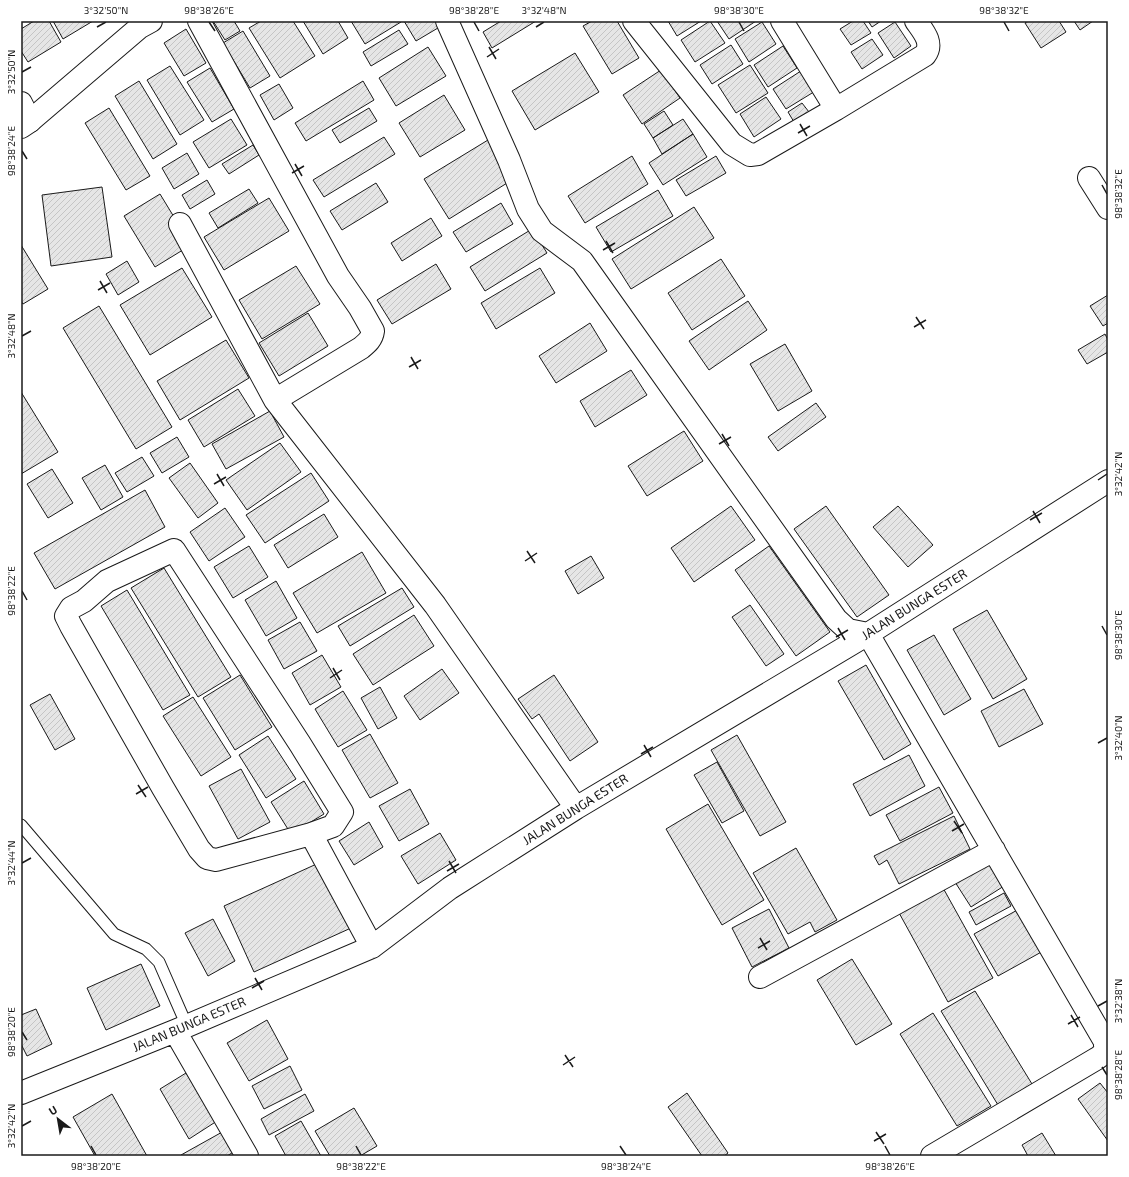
<svg xmlns="http://www.w3.org/2000/svg" width="1129" height="1177" font-family="'Exo 2',sans-serif">
  <style>
    .building { fill: url(#building-hatch); stroke: #1a1a1a }
    .lines { fill: none; stroke-linecap: round; stroke-linejoin: round }
    .lane-casing { stroke: #1a1a1a; stroke-width: 13 }
    .street-casing { stroke: #1a1a1a; stroke-width: 24 }
    .secondary-casing { stroke: #1a1a1a; stroke-width: 24 }
    .lane { stroke: #fff; stroke-width: 11 }
    .street { stroke: #fff; stroke-width: 22 }
    .secondary { stroke: #fff; stroke-width: 22 }
    .ticks { fill: none; stroke: #1a1a1a; stroke-width: 1.5 }
    .labels { text-anchor: middle; stroke-width: 3; stroke-linejoin: round; paint-order: stroke }
    .street-label { font-size: 13px; fill: #1a1a1a; stroke: #fff }
    .neatline { fill: none; stroke: #1a1a1a; stroke-width: 1.5 }
    .ticks-label { font-size: 10px; text-anchor: middle; fill: #1a1a1a }
  </style>
  <defs>
    <pattern id="building-hatch" width="6" height="6" patternUnits="userSpaceOnUse"><rect width="6" height="6" fill="#e6e6e6"/><path d="M-1 1l2-2M0 6l6-6M5 7l2-2" fill="none" stroke="#c5c5c5"/></pattern>
  </defs>
  <rect width="100%" height="100%" fill="#fff"/>
  <path class="building" d="M 34,21 L 49,21 L 61,42 L 28,62 L 21,51 L 21,29 Z
    M 53,21 L 93,21 L 63,39 Z
    M 213,21 L 234,21 L 240,31 L 225,40 Z
    M 261,21 L 293,21 L 315,56 L 280,78 L 249,28 Z
    M 303,21 L 338,21 L 348,38 L 323,54 Z
    M 351,21 L 401,21 L 401,22 L 365,44 Z
    M 404,21 L 441,21 L 443,25 L 416,41 Z
    M 501,21 L 536,21 L 492,48 L 483,32 Z
    M 592,21 L 617,21 L 639,58 L 612,74 L 583,26 Z
    M 668,21 L 701,21 L 677,36 Z
    M 710,21 L 725,43 L 695,62 L 681,40 Z
    M 717,21 L 756,21 L 729,39 Z
    M 853,21 L 863,21 L 871,33 L 851,45 L 840,29 Z
    M 868,21 L 881,21 L 872,27 Z
    M 1028,21 L 1059,21 L 1066,32 L 1041,48 L 1025,23 Z
    M 1074,21 L 1093,21 L 1080,30 Z
    M 762,22 L 776,44 L 749,62 L 735,39 Z
    M 895,22 L 911,46 L 894,58 L 878,33 Z
    M 186,29 L 206,63 L 184,76 L 164,43 Z
    M 399,30 L 408,44 L 371,66 L 363,52 Z
    M 243,31 L 270,76 L 250,88 L 223,43 Z
    M 872,39 L 883,55 L 862,69 L 851,52 Z
    M 731,45 L 743,64 L 712,84 L 700,65 Z
    M 783,46 L 797,68 L 768,87 L 754,65 Z
    M 428,47 L 446,76 L 396,106 L 379,78 Z
    M 575,53 L 599,92 L 535,130 L 512,91 Z
    M 750,65 L 768,93 L 736,113 L 718,85 Z
    M 170,66 L 204,120 L 180,135 L 147,80 Z
    M 210,68 L 234,109 L 212,122 L 187,82 Z
    M 804,69 L 817,90 L 786,109 L 773,89 Z
    M 661,70 L 680,98 L 642,124 L 623,95 Z
    M 139,81 L 177,144 L 153,159 L 115,96 Z
    M 363,81 L 374,100 L 306,141 L 295,123 Z
    M 279,84 L 293,108 L 274,120 L 260,95 Z
    M 444,95 L 465,130 L 420,157 L 399,123 Z
    M 766,97 L 781,119 L 754,137 L 740,114 Z
    M 802,103 L 809,112 L 794,122 L 788,112 Z
    M 109,108 L 150,176 L 126,190 L 85,123 Z
    M 369,108 L 377,121 L 340,143 L 332,130 Z
    M 664,111 L 673,125 L 653,138 L 644,124 Z
    M 231,119 L 247,145 L 209,168 L 193,142 Z
    M 683,119 L 693,134 L 662,154 L 653,138 Z
    M 693,134 L 707,157 L 663,185 L 649,163 Z
    M 384,137 L 395,154 L 324,197 L 313,180 Z
    M 488,140 L 512,180 L 449,219 L 424,179 Z
    M 253,145 L 259,155 L 229,174 L 222,164 Z
    M 187,153 L 199,174 L 174,189 L 162,168 Z
    M 632,156 L 648,184 L 585,223 L 568,196 Z
    M 716,156 L 726,173 L 686,196 L 676,180 Z
    M 207,180 L 215,194 L 190,209 L 182,195 Z
    M 376,183 L 388,202 L 342,230 L 330,211 Z
    M 102,187 L 112,257 L 51,266 L 42,195 Z
    M 249,189 L 258,203 L 218,228 L 209,213 Z
    M 658,190 L 673,216 L 611,252 L 596,227 Z
    M 160,194 L 191,245 L 155,267 L 124,216 Z
    M 269,198 L 289,231 L 224,270 L 204,237 Z
    M 501,203 L 513,224 L 466,252 L 453,232 Z
    M 694,207 L 714,238 L 631,289 L 612,259 Z
    M 431,218 L 442,236 L 402,261 L 391,243 Z
    M 532,229 L 547,253 L 485,291 L 470,267 Z
    M 21,245 L 48,289 L 23,304 L 21,301 Z
    M 721,259 L 745,296 L 692,330 L 668,293 Z
    M 127,261 L 139,282 L 118,295 L 106,274 Z
    M 436,264 L 451,289 L 392,324 L 377,300 Z
    M 296,266 L 320,304 L 262,339 L 239,300 Z
    M 182,268 L 212,317 L 150,355 L 120,305 Z
    M 540,268 L 555,293 L 496,329 L 481,303 Z
    M 1108,295 L 1108,323 L 1103,326 L 1090,306 Z
    M 748,301 L 767,330 L 709,370 L 689,341 Z
    M 99,306 L 172,427 L 136,449 L 63,328 Z
    M 308,313 L 328,346 L 279,376 L 259,343 Z
    M 590,323 L 607,351 L 556,383 L 539,356 Z
    M 1105,334 L 1108,340 L 1108,352 L 1087,364 L 1078,350 Z
    M 226,340 L 249,378 L 180,420 L 157,381 Z
    M 785,344 L 812,391 L 778,411 L 750,364 Z
    M 631,370 L 647,395 L 595,427 L 580,401 Z
    M 238,389 L 255,416 L 204,447 L 188,420 Z
    M 21,392 L 58,452 L 21,474 Z
    M 816,403 L 826,417 L 778,451 L 768,437 Z
    M 270,411 L 284,437 L 226,469 L 212,444 Z
    M 684,431 L 703,461 L 647,496 L 628,466 Z
    M 177,437 L 189,457 L 162,473 L 150,453 Z
    M 280,443 L 301,472 L 247,510 L 226,480 Z
    M 142,457 L 154,476 L 127,492 L 115,473 Z
    M 190,463 L 218,503 L 198,518 L 169,478 Z
    M 105,465 L 123,497 L 101,510 L 82,478 Z
    M 52,469 L 73,503 L 48,518 L 27,484 Z
    M 311,473 L 329,501 L 265,543 L 246,515 Z
    M 145,490 L 165,527 L 55,589 L 34,553 Z
    M 731,506 L 755,540 L 694,582 L 671,548 Z
    M 826,506 L 889,595 L 857,617 L 794,529 Z
    M 898,506 L 933,545 L 908,567 L 873,527 Z
    M 225,508 L 245,537 L 209,561 L 190,532 Z
    M 324,514 L 338,537 L 288,568 L 274,545 Z
    M 249,546 L 268,577 L 233,598 L 214,567 Z
    M 769,546 L 830,632 L 796,656 L 735,570 Z
    M 362,552 L 386,593 L 317,633 L 293,593 Z
    M 591,556 L 604,578 L 578,594 L 565,571 Z
    M 164,568 L 231,677 L 198,697 L 131,588 Z
    M 276,581 L 297,618 L 266,636 L 245,600 Z
    M 402,588 L 414,607 L 350,646 L 338,626 Z
    M 127,590 L 190,695 L 163,710 L 101,606 Z
    M 750,605 L 784,654 L 766,666 L 732,617 Z
    M 987,610 L 1027,679 L 993,699 L 953,629 Z
    M 414,615 L 434,646 L 373,685 L 353,654 Z
    M 300,622 L 317,651 L 284,669 L 268,640 Z
    M 934,635 L 971,699 L 944,715 L 907,650 Z
    M 322,655 L 341,687 L 310,705 L 292,673 Z
    M 866,665 L 911,744 L 884,760 L 838,681 Z
    M 442,669 L 459,693 L 420,720 L 404,696 Z
    M 240,675 L 272,727 L 235,750 L 203,698 Z
    M 554,675 L 598,742 L 570,761 L 539,714 L 532,719 L 518,699 Z
    M 380,687 L 397,718 L 378,729 L 361,698 Z
    M 1024,689 L 1043,724 L 999,747 L 981,711 Z
    M 343,691 L 367,730 L 338,747 L 315,709 Z
    M 50,694 L 75,739 L 55,750 L 30,705 Z
    M 193,697 L 231,757 L 201,776 L 163,716 Z
    M 370,734 L 398,783 L 370,798 L 342,750 Z
    M 737,735 L 786,822 L 760,836 L 711,750 Z
    M 268,736 L 296,779 L 266,798 L 239,755 Z
    M 909,755 L 925,786 L 870,816 L 853,784 Z
    M 717,762 L 744,811 L 722,823 L 694,775 Z
    M 241,769 L 270,822 L 238,839 L 209,786 Z
    M 304,781 L 324,814 L 291,834 L 271,802 Z
    M 939,787 L 953,813 L 900,841 L 886,815 Z
    M 410,789 L 429,824 L 399,841 L 379,806 Z
    M 708,804 L 764,900 L 722,925 L 666,829 Z
    M 954,816 L 970,849 L 899,884 L 887,860 L 879,865 L 874,856 Z
    M 369,822 L 383,847 L 354,865 L 339,841 Z
    M 440,833 L 456,860 L 418,884 L 401,856 Z
    M 796,848 L 837,920 L 815,932 L 810,922 L 788,934 L 753,873 Z
    M 989,861 L 1004,886 L 971,907 L 955,882 Z
    M 321,862 L 351,928 L 254,972 L 224,906 Z
    M 942,886 L 993,978 L 948,1002 L 898,911 Z
    M 1004,893 L 1011,906 L 976,925 L 969,912 Z
    M 1021,908 L 1045,950 L 998,976 L 974,934 Z
    M 769,909 L 789,948 L 752,967 L 732,928 Z
    M 213,919 L 235,961 L 208,976 L 185,933 Z
    M 852,959 L 892,1024 L 856,1045 L 817,980 Z
    M 141,964 L 160,1006 L 106,1030 L 87,988 Z
    M 975,991 L 1032,1084 L 998,1105 L 941,1011 Z
    M 36,1009 L 52,1044 L 27,1056 L 21,1044 L 21,1015 Z
    M 933,1013 L 991,1106 L 957,1126 L 900,1034 Z
    M 267,1020 L 288,1059 L 249,1081 L 227,1043 Z
    M 290,1066 L 302,1090 L 264,1109 L 252,1086 Z
    M 186,1073 L 217,1121 L 189,1139 L 160,1089 Z
    M 1100,1083 L 1108,1093 L 1108,1141 L 1078,1099 Z
    M 687,1093 L 728,1153 L 724,1156 L 702,1156 L 668,1107 Z
    M 112,1094 L 147,1156 L 95,1156 L 73,1117 Z
    M 305,1094 L 314,1111 L 269,1135 L 261,1119 Z
    M 354,1108 L 377,1146 L 360,1156 L 330,1156 L 315,1131 Z
    M 301,1121 L 321,1156 L 286,1156 L 275,1136 Z
    M 224,1131 L 235,1151 L 227,1156 L 182,1156 L 181,1155 Z
    M 1042,1133 L 1056,1156 L 1028,1156 L 1022,1145 Z"/>
  <g class="lines">
    <g class="lane-casing">
      <path id="lane" d="M 21,825 L 114,934 L 146,949 L 159,962 L 187,1026"/>
    </g>
    <g class="street-casing">
      <path id="street" d="M 199,21 L 338,276 L 360,308 L 373,331 C 372,339 367,343 361,348 L 275,400
        M 447,21 L 509,160 L 528,209 L 542,231 L 582,261 L 836,619 L 848,630 L 868,634 L 1104,1040 C 1107,1050 1104,1054 1096,1059 L 932,1156
        M 634,21 L 732,144 L 750,155 L 758,154 L 836,109
        M 782,21 L 836,109 L 925,55 C 934,43 923,31 916,21
        M 21,103 L 30,121
        M 1089,178 L 1108,208
        M 180,224 L 275,400 L 435,605 L 576,808
        M 311,834 L 333,826 L 342,812 L 300,744 L 174,550 L 107,581 L 84,601 L 71,608 L 66,616 L 71,626 L 163,788 L 199,849 L 207,858 L 216,860 L 311,834 L 372,947
        M 760,977 L 994,850
        M 175,1031 L 247,1156
        M 21,1093 L 175,1031 L 372,947 L 450,888 L 576,808 L 868,634 L 1108,481"/>
    </g>
    <g class="secondary-casing">
      <path id="secondary" d="M 21,127 L 30,121 L 140,27 L 151,21"/>
    </g>
    <use href="#lane" class="lane"/>
    <use href="#street" class="street"/>
    <use href="#secondary" class="secondary"/>
  </g>
  <path class="ticks" d="M 209,22 L 215,31M 474,22 L 479,31M 739,22 L 744,31M 1004,22 L 1009,31M 97,27 L 106,22M 536,27 L 544,22M 489,47 L 496,59M 487,57 L 499,49M 22,72 L 31,67M 800,124 L 807,136M 798,133 L 810,126M 22,151 L 27,159M 295,164 L 302,176M 292,173 L 304,166M 1102,185 L 1107,194M 606,241 L 613,253M 603,250 L 615,243M 100,281 L 107,293M 98,290 L 110,283M 916,317 L 924,329M 914,327 L 926,320M 22,336 L 31,331M 411,357 L 418,369M 409,367 L 421,360M 722,434 L 729,446M 719,444 L 731,437M 217,474 L 224,486M 1098,480 L 1107,474M 214,484 L 226,477M 1033,511 L 1040,523M 1030,520 L 1042,513M 527,551 L 535,563M 525,561 L 537,553M 22,591 L 27,600M 1102,626 L 1107,635M 838,628 L 845,640M 836,637 L 848,630M 333,668 L 340,680M 330,678 L 342,670M 1098,743 L 1107,738M 644,745 L 651,757M 641,754 L 653,747M 138,785 L 146,797M 136,794 L 148,787M 954,821 L 962,833M 952,831 L 964,824M 449,861 L 456,873M 22,863 L 31,858M 447,871 L 459,864M 760,938 L 767,950M 758,948 L 770,941M 255,978 L 262,990M 252,988 L 264,981M 1098,1006 L 1107,1001M 1071,1015 L 1078,1027M 1068,1024 L 1080,1017M 22,1032 L 27,1040M 565,1055 L 573,1067M 563,1065 L 575,1057M 1102,1067 L 1107,1075M 22,1126 L 31,1121M 876,1132 L 884,1144M 874,1141 L 886,1134M 91,1146 L 96,1155M 356,1146 L 361,1155M 620,1146 L 626,1155M 885,1146 L 890,1155"/>
  <g class="labels">
    <g class="street-label">
      <text transform="translate(914 604) rotate(-32)" y="5">JALAN BUNGA ESTER</text>
      <text transform="translate(575 809) rotate(-32)" y="5">JALAN BUNGA ESTER</text>
      <text transform="translate(189 1024) rotate(-23)" y="5">JALAN BUNGA ESTER</text>
    </g>
  </g>
  <rect width="1129" height="1177" fill="none" stroke="#ffffff" stroke-width="44"/>
  <g transform="translate(58 1119) rotate(329)" stroke="#ffffff" stroke-width="3" paint-order="stroke">
  <path d="M0-3L7 15L0 10L-7 15Z" fill="#1a1a1a"/>
  <text y="-6" font-size="11" font-weight="bold" text-anchor="middle" fill="#1a1a1a">U</text>
  </g>
  <rect x="22" y="22" width="1085" height="1133" class="neatline"/>
  <g class="ticks-label">
    <text x="106" y="14">3°32'50"N</text>
    <text x="209" y="14">98°38'26"E</text>
    <text x="474" y="14">98°38'28"E</text>
    <text x="544" y="14">3°32'48"N</text>
    <text x="739" y="14">98°38'30"E</text>
    <text x="1004" y="14">98°38'32"E</text>
    <text transform="translate(11 72) rotate(-90)" y="4">3°32'50"N</text>
    <text transform="translate(11 151) rotate(-90)" y="4">98°38'24"E</text>
    <text transform="translate(1118 194) rotate(-90)" y="4">98°38'32"E</text>
    <text transform="translate(11 336) rotate(-90)" y="4">3°32'48"N</text>
    <text transform="translate(1118 474) rotate(-90)" y="4">3°32'42"N</text>
    <text transform="translate(11 591) rotate(-90)" y="4">98°38'22"E</text>
    <text transform="translate(1118 635) rotate(-90)" y="4">98°38'30"E</text>
    <text transform="translate(1118 738) rotate(-90)" y="4">3°32'40"N</text>
    <text transform="translate(11 863) rotate(-90)" y="4">3°32'44"N</text>
    <text transform="translate(1118 1001) rotate(-90)" y="4">3°32'38"N</text>
    <text transform="translate(11 1032) rotate(-90)" y="4">98°38'20"E</text>
    <text transform="translate(1118 1075) rotate(-90)" y="4">98°38'28"E</text>
    <text transform="translate(11 1126) rotate(-90)" y="4">3°32'42"N</text>
    <text x="96" y="1170">98°38'20"E</text>
    <text x="361" y="1170">98°38'22"E</text>
    <text x="626" y="1170">98°38'24"E</text>
    <text x="890" y="1170">98°38'26"E</text>
  </g>
</svg>
